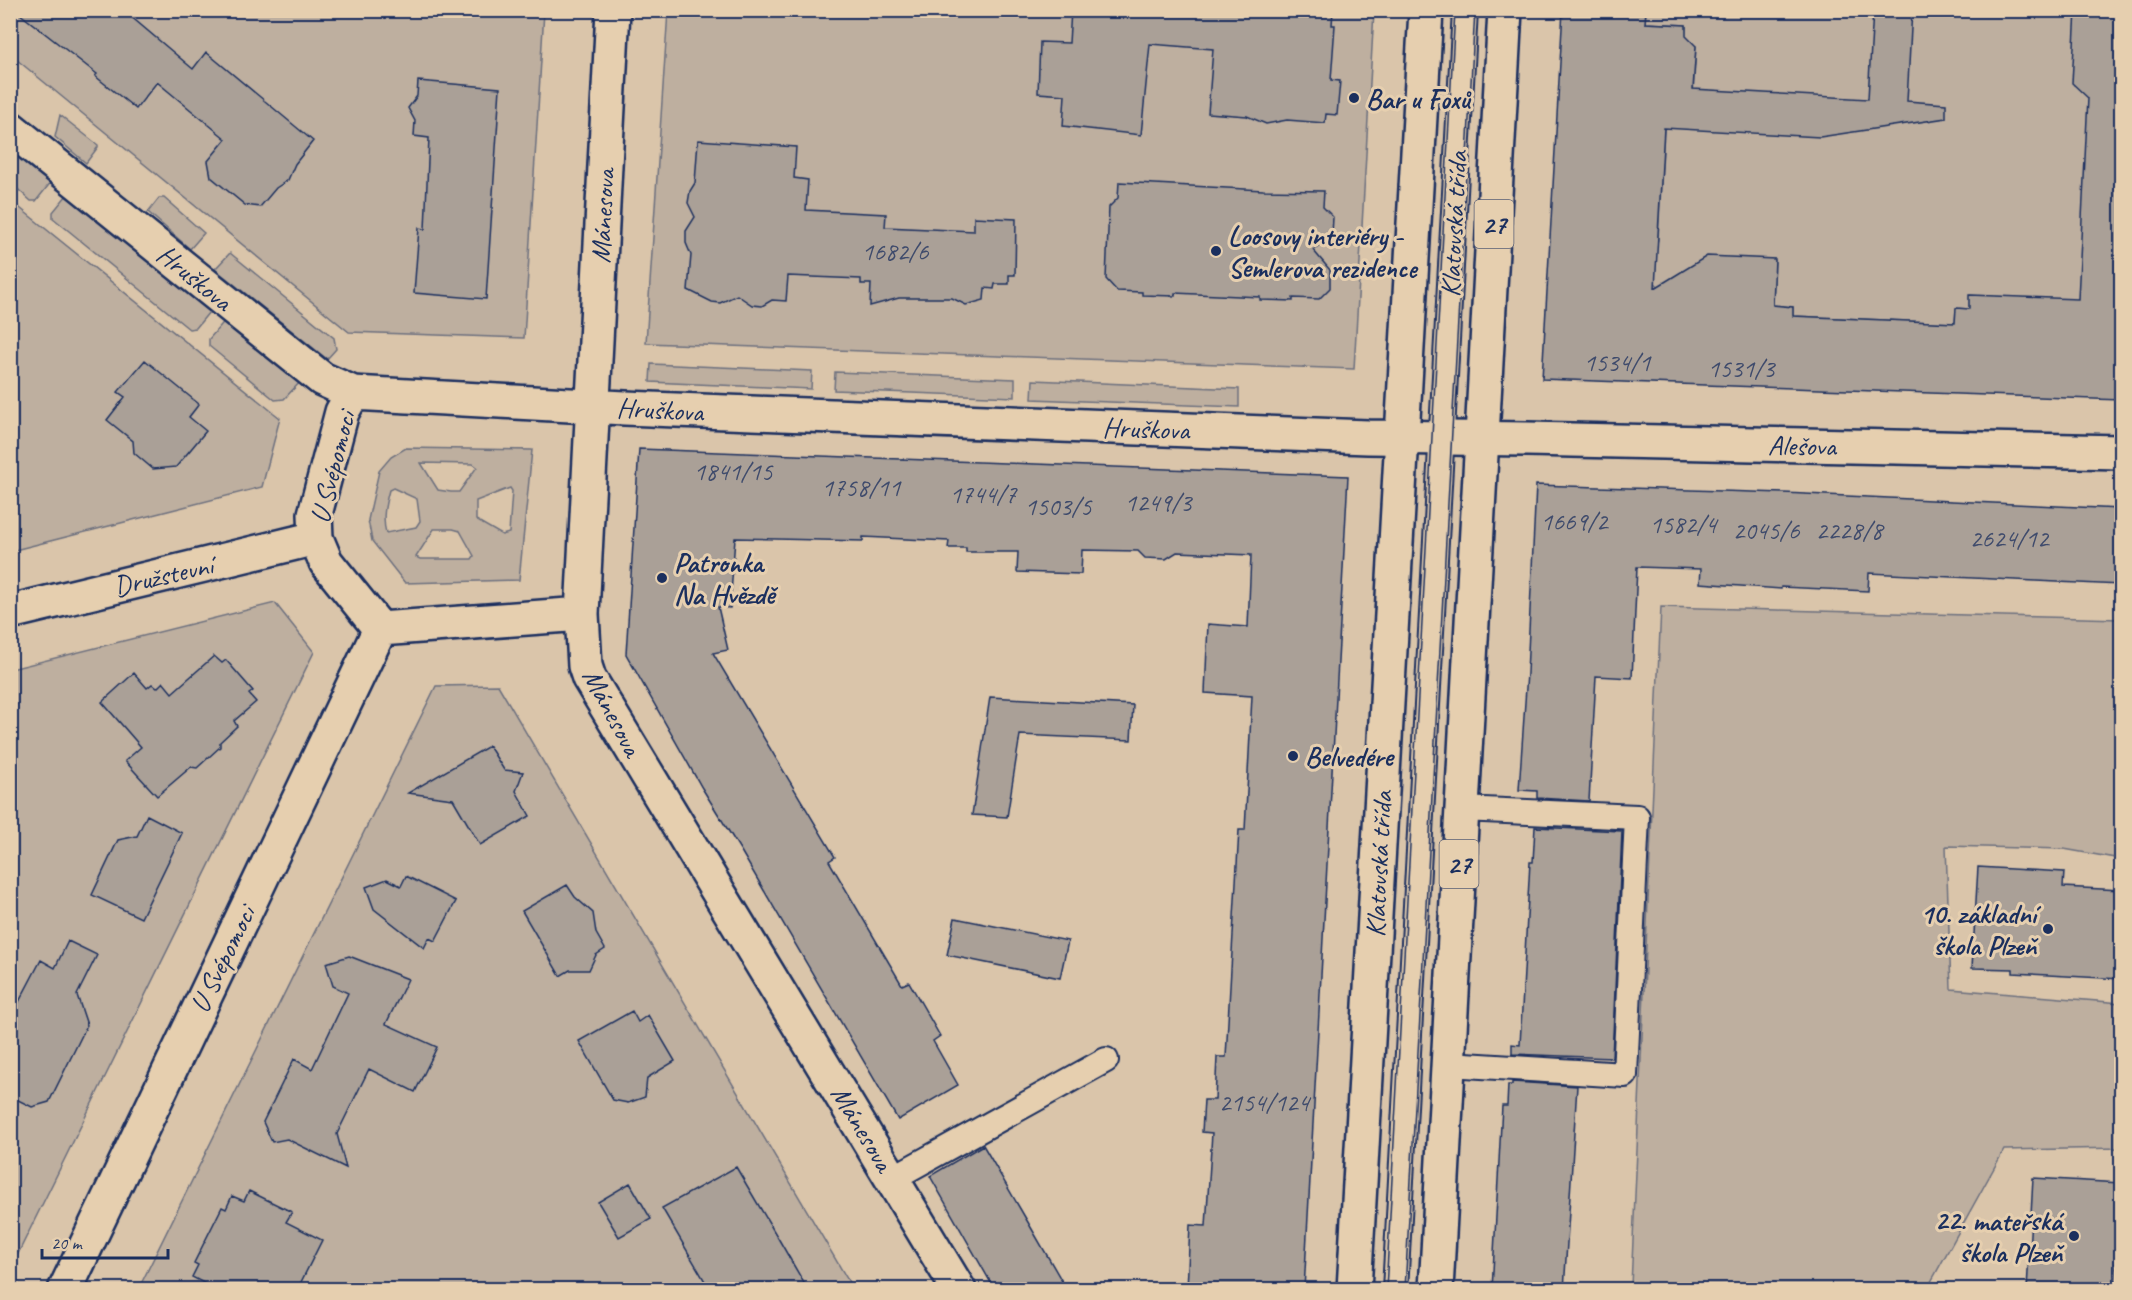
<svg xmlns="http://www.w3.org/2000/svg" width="2132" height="1300" font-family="Caveat,sans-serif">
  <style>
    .green { fill: #beaf9f; stroke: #6c6f7e; stroke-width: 1.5; fill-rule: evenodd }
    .building { fill: #aaa097; stroke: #1b2f5e; stroke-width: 1.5 }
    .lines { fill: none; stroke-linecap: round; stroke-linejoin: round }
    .service-casing { stroke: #1b2f5e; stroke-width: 28 }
    .minor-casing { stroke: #1b2f5e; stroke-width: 38 }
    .primary-casing { stroke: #1b2f5e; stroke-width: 38 }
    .service { stroke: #e6cfaf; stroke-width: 24 }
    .minor { stroke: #e6cfaf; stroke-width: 33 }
    .primary { stroke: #e6cfaf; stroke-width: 33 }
    .tram { stroke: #1b2f5e; stroke-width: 1.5 }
    .poi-dot { fill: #1b2f5e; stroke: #e6cfaf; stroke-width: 2 }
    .labels { text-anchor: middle; stroke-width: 6; stroke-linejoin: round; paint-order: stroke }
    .number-label { font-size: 26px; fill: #3f4b6c }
    .shield { fill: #e6cfaf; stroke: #585f76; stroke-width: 1.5 }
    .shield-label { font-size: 27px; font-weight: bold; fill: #1b2f5e }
    .poi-label { font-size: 28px; font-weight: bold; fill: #1b2f5e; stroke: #e6cfaf; text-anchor: start }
    .street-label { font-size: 28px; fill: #1b2f5e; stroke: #e6cfaf }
  </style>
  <rect width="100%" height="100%" fill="#dac5aa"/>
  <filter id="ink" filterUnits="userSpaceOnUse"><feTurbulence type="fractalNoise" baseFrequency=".0167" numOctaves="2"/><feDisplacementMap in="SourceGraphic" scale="12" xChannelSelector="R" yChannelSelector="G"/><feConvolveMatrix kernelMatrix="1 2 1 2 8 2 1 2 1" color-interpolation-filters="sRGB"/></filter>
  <g filter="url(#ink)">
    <path class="green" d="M 10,11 L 544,11 L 524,338 L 349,332 L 11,55 Z
      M 668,11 L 1374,11 L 1354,369 L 646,343 Z
      M 1646,11 L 2076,11 L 2074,85 L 2112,87 L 2094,309 L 2029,298 L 1970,295 L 1969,309 L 1956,308 L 1955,323 L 1793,316 L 1793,307 L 1773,305 L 1775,261 L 1648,295 L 1658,286 L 1645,271 L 1658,240 L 1664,130 L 1655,129 L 1692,113 L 1696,46 L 1685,43 L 1686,25 L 1645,23 Z
      M 60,115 L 98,145 L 98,147 L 86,163 L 55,137 Z
      M 10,141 L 55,177 L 36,201 L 31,201 L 11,183 Z
      M 71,190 L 213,307 L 196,328 L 189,329 L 53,218 L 53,212 Z
      M 159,198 L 164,198 L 204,233 L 190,249 L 148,212 Z
      M 10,200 L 280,418 L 262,487 L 11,551 Z
      M 230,253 L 334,338 L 336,349 L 327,359 L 215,269 Z
      M 227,318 L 302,380 L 284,399 L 275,400 L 209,346 L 209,339 Z
      M 651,364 L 812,371 L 811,389 L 650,382 Z
      M 835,372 L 1015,379 L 1015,397 L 834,390 Z
      M 1033,380 L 1239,389 L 1239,407 L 1032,399 Z
      M 406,448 L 532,450 L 519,580 L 405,583 L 372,541 L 368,520 L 379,471 L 391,457 ZM 421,463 L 473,464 L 477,467 L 459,492 L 451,492 L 438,490 ZM 393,488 L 417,499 L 420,521 L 416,527 L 386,533 C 382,518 385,505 389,490 ZM 510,488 L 512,491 L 509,533 L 502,535 L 476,520 L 476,501 ZM 453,529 L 460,531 L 474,556 L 472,559 L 420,559 L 416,557 L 434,529 Z
      M 275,603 L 314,652 L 11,1268 L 11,669 Z
      M 1661,607 L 2121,619 L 2121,859 L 2064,849 L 1946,846 L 1951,989 L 2121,1003 L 2121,1148 L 2004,1150 L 1927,1289 L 1631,1286 Z
      M 498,685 L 853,1289 L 138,1290 L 436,686 Z"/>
    <path class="building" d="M 15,10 L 123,10 L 193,69 L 206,52 L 313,141 L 295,164 L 288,180 L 276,188 L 260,207 L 245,205 L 211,177 L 208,161 L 226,139 L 157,82 L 136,109 L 95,76 L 97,74 Z
      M 1071,10 L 1333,10 L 1332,25 L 1335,25 L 1331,80 L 1340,81 L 1337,115 L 1326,114 L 1325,123 L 1287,120 L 1266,124 L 1247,116 L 1208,113 L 1213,49 L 1150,44 L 1141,135 L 1063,126 L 1065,95 L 1038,93 L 1040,42 L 1069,43 Z
      M 1563,10 L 1646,10 L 1645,23 L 1686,25 L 1686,36 L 1696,46 L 1693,89 L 1868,99 L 1873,10 L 1912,10 L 1907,101 L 1946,104 L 1946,118 L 1820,137 L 1664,128 L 1655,288 L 1707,256 L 1775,259 L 1773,305 L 1793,307 L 1793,316 L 1955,323 L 1956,308 L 1969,309 L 1969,295 L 2078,299 L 2088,98 L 2072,83 L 2076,10 L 2121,10 L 2121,400 L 1542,379 Z
      M 418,81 L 500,88 L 486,299 L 414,293 L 419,228 L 425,229 L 429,138 L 414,136 L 415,121 L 408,108 L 417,96 Z
      M 698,140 L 796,147 L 794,178 L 808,180 L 806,210 L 886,214 L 885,227 L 974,231 L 974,217 L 1016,219 L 1015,275 L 1009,275 L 1009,284 L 995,284 L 994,289 L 985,288 L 984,300 L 966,305 L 952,298 L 899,298 L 870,306 L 871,284 L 861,284 L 861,279 L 788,276 L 786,301 L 772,300 L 762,306 L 752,305 L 737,295 L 720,303 L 712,302 L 688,290 L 691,255 L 686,243 L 686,231 L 695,217 L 688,203 L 690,191 L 695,183 Z
      M 1119,182 L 1263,190 L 1324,191 L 1323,207 L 1333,217 L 1332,235 L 1313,250 L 1330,270 L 1330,288 L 1319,299 L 1293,298 L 1293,301 L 1260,300 L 1260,297 L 1175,293 L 1175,296 L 1142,295 L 1142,292 L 1117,291 L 1106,279 L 1109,207 L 1118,198 Z
      M 145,360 L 199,404 L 189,417 L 206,431 L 176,467 L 153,469 L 134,453 L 133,441 L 107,420 L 125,397 L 118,392 Z
      M 639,449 L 1348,476 L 1304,1290 L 1187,1290 L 1190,1225 L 1206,1226 L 1212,1133 L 1202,1132 L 1204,1100 L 1215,1100 L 1217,1057 L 1226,1057 L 1239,830 L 1245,830 L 1252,696 L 1205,693 L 1208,624 L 1248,627 L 1251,555 L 1177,552 L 1166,559 L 1145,558 L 1138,551 L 1082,550 L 1081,574 L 1017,572 L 1018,552 L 966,552 L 966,548 L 948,548 L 949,541 L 863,537 L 863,541 L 735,538 L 730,608 L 718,607 L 728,650 L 713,653 L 835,857 L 829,861 L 902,985 L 909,982 L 940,1036 L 933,1041 L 958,1085 L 898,1120 L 741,851 L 702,788 L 626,654 Z
      M 1536,485 L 1784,493 L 2121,509 L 2121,585 L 1869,573 L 1868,591 L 1781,587 L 1781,589 L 1700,583 L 1701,569 L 1637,567 L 1632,678 L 1596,676 L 1589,801 L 1537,798 L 1537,791 L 1519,790 L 1527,673 Z
      M 214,656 L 222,663 L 226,660 L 253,691 L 249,694 L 256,702 L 234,721 L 237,726 L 220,742 L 220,747 L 197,768 L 191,767 L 157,796 L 125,761 L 141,747 L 102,702 L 134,673 L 147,688 L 152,684 L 157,688 L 163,682 L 172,693 Z
      M 990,697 L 1133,705 L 1131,740 L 1020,735 L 1007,817 L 972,815 Z
      M 489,746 L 504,770 L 523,772 L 516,791 L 530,816 L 480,845 L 453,799 L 408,793 Z
      M 147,815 L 182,833 L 141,918 L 92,895 L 118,840 L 137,836 Z
      M 1535,827 L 1622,831 L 1612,1058 L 1512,1054 L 1512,1044 L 1520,1045 L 1530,862 L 1533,862 Z
      M 1978,867 L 2064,872 L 2063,887 L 2121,890 L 2121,979 L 2013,973 L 2013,969 L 1972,968 Z
      M 406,876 L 456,901 L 435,941 L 429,938 L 424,948 L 374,909 L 366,887 L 387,879 L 401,886 Z
      M 567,885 L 575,897 L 593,913 L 596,933 L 605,949 L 596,955 L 589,970 L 570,970 L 560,976 L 522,911 Z
      M 955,918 L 1068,941 L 1060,978 L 947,955 Z
      M 68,941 L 97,955 L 77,995 L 87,1025 L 49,1102 L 32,1107 L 10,1096 L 10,1019 L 41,960 L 55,968 Z
      M 349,956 L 408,979 L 386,1024 L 437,1047 L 415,1092 L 369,1069 L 337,1134 L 346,1168 L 287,1139 L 272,1142 L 263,1122 L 294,1059 L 312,1069 L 348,993 L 333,986 L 326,963 Z
      M 632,1011 L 638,1022 L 648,1015 L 675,1061 L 647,1078 L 645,1097 L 628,1103 L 613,1100 L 579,1041 Z
      M 1512,1082 L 1577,1086 L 1564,1290 L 1492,1290 L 1502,1106 L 1507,1106 L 1508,1085 L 1512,1085 Z
      M 983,1145 L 1029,1224 L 1067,1290 L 995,1290 L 930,1176 Z
      M 736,1167 L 778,1238 L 808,1290 L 710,1290 L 662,1208 Z
      M 2033,1178 L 2121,1183 L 2115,1290 L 2027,1290 Z
      M 630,1183 L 651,1219 L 619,1237 L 598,1202 Z
      M 249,1191 L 292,1212 L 286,1222 L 322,1240 L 297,1290 L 217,1290 L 192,1277 L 198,1265 L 194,1263 L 222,1207 L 226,1209 L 232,1196 L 244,1201 Z"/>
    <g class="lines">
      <g class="service-casing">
        <path id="service" d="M 1449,1064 L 1625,1075 L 1637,817 L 1462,809
          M 893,1178 L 1106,1060
          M 1395,1290 L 1465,10"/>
      </g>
      <g class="minor-casing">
        <path id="minor" d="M 613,10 L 582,614 L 585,666 L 589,678 L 959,1290
          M 10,128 L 322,379 L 353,393 L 625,408 L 1368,437 L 1527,439 L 2122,452
          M 353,393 L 342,412 L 315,514 L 316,538 L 326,562 L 380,629
          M 10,612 L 316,538
          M 380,629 L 582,614
          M 65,1290 L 380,629"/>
      </g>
      <g class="primary-casing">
        <path id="primary" d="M 1354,1290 L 1426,10
          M 1436,1290 L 1505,10"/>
      </g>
      <use href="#service" class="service"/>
      <use href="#minor" class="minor"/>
      <use href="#primary" class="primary"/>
      <path class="tram" d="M 1386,1290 L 1455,10
        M 1405,1290 L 1475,10"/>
    </g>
  </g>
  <g class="poi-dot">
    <circle cx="1354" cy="98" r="6"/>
    <circle cx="1216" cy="251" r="6"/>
    <circle cx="662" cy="578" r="6"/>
    <circle cx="1293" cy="756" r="6"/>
    <circle cx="2048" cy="929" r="6"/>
    <circle cx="2074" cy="1236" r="6"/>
  </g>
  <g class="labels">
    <g class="number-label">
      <text x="895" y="260">1682/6</text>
      <text x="1617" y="371">1534/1</text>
      <text x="1741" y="377">1531/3</text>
      <text x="733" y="480">1841/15</text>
      <text x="861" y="496">1758/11</text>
      <text x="983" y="503">1744/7</text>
      <text x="1158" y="511">1249/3</text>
      <text x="1058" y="515">1503/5</text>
      <text x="1574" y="530">1669/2</text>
      <text x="1683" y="533">1582/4</text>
      <text x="1766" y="539">2045/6</text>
      <text x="1849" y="539">2228/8</text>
      <text x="2009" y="547">2624/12</text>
      <text x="1264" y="1111">2154/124</text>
    </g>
    <g class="shield">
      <rect x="1474.5" y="200" width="39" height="48" rx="4.5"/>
      <rect x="1439.5" y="840" width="39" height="48" rx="4.5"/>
    </g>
    <g class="shield-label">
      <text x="1494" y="233">27</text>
      <text x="1459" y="873">27</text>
    </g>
    <g class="poi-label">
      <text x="1366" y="108">Bar u Foxů</text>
      <text x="1228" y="245">Loosovy interiéry -<tspan x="1228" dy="32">Semlerova rezidence</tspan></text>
      <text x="674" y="572">Patronka<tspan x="674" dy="32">Na Hvězdě</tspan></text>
      <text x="1305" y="766">Belvedére</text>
      <text x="2036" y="923" text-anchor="end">10. základní<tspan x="2036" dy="32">škola Plzeň</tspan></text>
      <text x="2062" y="1230" text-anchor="end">22. mateřská<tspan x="2062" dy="32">škola Plzeň</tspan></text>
    </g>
    <g class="street-label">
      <text transform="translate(602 216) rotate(-87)" y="10">Mánesova</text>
      <text transform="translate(1453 224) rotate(-87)" y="10">Klatovská třída</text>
      <text transform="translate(195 277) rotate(39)" y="10">Hruškova</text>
      <text transform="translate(660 409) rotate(3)" y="10">Hruškova</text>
      <text transform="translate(1146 428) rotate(2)" y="10">Hruškova</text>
      <text transform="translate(1802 445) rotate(1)" y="10">Alešova</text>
      <text transform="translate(332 467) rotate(-76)" y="10">U Svépomoci</text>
      <text transform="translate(163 575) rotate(-13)" y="10">Družstevní</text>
      <text transform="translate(613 712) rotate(62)" y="10">Mánesova</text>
      <text transform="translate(1378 864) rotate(-87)" y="10">Klatovská třída</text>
      <text transform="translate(222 959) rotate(-64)" y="10">U Svépomoci</text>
      <text transform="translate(863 1128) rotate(59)" y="10">Mánesova</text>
    </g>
  </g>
  <rect width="2132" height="1300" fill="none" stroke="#e6cfaf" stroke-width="36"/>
  <rect x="18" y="18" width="2096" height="1264" fill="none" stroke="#1b2f5e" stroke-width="2" filter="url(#ink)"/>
  <path d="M42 1249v9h126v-9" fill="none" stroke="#1b2f5e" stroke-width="3"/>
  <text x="51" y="1249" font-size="18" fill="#1b2f5e" stroke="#e6cfaf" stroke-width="4.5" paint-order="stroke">20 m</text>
</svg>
